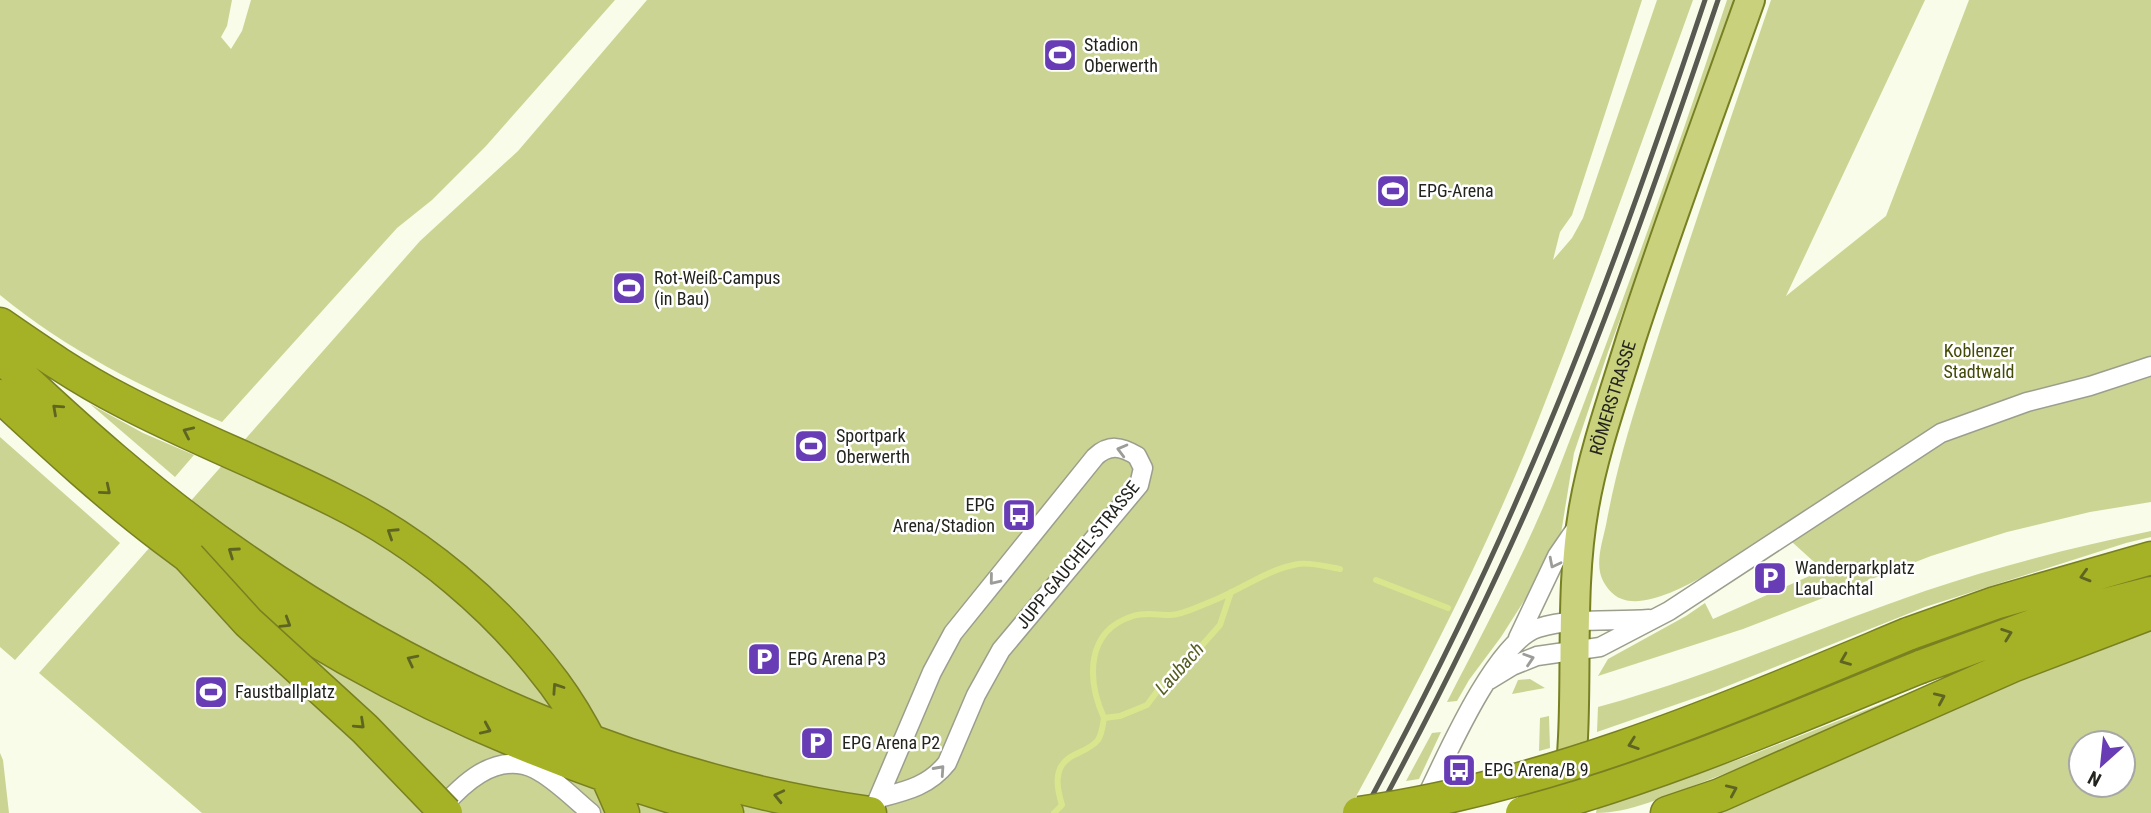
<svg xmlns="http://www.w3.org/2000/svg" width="2151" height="813" font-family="'Roboto Condensed',sans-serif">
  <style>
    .green { fill: #cbd493; fill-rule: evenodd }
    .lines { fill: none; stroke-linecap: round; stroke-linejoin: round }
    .stream { stroke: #dae68d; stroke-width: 6 }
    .street-casing { stroke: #9c9e8d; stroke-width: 21 }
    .primary-casing { stroke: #788022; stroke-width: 32 }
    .highway-casing { stroke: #788022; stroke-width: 35 }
    .street { stroke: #fff; stroke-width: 18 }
    .primary { stroke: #c9d17c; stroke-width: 28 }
    .highway { stroke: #a5b225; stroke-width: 32 }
    .rail { stroke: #585950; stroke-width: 5 }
    .highway-bridge-casing { stroke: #788022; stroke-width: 35; stroke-linecap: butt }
    .highway-bridge { stroke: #a5b225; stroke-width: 32 }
    .oneway { stroke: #5e6421 }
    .oneway2 { stroke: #9c9c99 }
    .labels { text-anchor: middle; stroke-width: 5; stroke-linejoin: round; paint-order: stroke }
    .poi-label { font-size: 18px; fill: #23241d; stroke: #fff; text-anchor: start }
    .park-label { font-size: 18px; fill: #454b06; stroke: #fff }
    .street-label { font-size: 18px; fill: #23241d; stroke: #fff }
    .water-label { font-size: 19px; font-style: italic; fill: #565c1d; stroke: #fff }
  </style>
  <rect width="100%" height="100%" fill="#f8fce9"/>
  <path class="green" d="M 0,0 L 232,0 L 227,26 L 221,37 L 231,49 L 242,31 L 251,0 L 615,0 L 486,146 L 432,200 L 397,228 L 222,422 C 142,387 68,351 0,295 Z
    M 647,0 L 1642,0 L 1572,215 L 1560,232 L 1553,260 L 1572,238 L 1583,218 L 1657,0 L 1693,0 C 1642,141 1592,283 1537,423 C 1484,557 1416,687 1347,813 L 202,813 L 39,673 L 420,241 L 518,151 Z
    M 1727,0 L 1734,0 L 1676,168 L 1608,352 L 1574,453 L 1559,546 L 1501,637 L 1469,680 L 1457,701 L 1447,702 C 1487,624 1530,545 1561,463 C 1620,310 1676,156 1727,0 Z
    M 1771,0 L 1925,0 L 1786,296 L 1886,216 L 1969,0 L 2151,0 L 2151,502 L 2090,512 L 2007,532 L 1931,556 L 1743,629 L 1598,676 L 1608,659 L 1686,616 L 1705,603 L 1713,619 L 1823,570 L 1792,542 L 1782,526 C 1749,547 1661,614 1622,599 C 1612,596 1602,583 1600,572 C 1597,557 1603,539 1606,525 C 1615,476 1627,434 1642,387 C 1683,257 1727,129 1771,0 Z
    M 90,404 L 143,433 L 194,455 L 175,477 Z
    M 0,437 L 120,543 L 15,660 L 0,647 Z
    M 2151,531 L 2151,537 L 2126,543 L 1925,607 L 1715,691 L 1597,732 L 1598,707 C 1710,676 1815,629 1925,591 C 1999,566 2074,547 2151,531 Z
    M 2151,630 L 2151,813 L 1713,813 C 1860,756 2001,681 2151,630 ZM 2081,743 L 2123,743 L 2123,785 L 2081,785 Z
    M 1530,679 L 1545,688 L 1512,694 L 1518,680 Z
    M 1929,685 C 1853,720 1777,754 1698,784 C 1666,796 1630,813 1596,813 L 1597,807 L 1746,757 Z
    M 1549,716 L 1550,748 L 1539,751 L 1540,718 Z
    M 1441,732 L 1419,779 L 1406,781 L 1432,733 Z
    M 0,753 L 3,760 L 9,813 L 0,813 Z"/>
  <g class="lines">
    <path class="stream" d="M 1376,580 L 1448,608
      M 1104,718 L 1120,716 L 1147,705 L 1175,667 L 1196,652 L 1220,625 L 1231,592
      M 1054,813 L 1062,805 C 1057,789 1053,769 1069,758 C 1078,752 1091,749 1098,740 C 1102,734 1103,724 1104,718 C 1087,680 1085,631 1133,616 C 1146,612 1157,615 1170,615 C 1181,615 1195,608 1205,604 C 1237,593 1264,570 1298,564 C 1311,562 1328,567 1340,569"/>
    <g class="street-casing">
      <path id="street" d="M 1518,638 L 1557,556 L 1579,524
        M 1489,680 L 1512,666 L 1537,656 L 1600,647 L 1669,611 L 1941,433 L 2027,402 L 2090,386 L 2151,366
        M 1423,804 C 1443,763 1495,641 1538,628 C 1573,617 1612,622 1649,619
        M 437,813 C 460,786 495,750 535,769 C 555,779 573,798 591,813
        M 872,813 L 932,672 L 953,633 L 1095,457 C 1109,444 1121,446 1137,456 L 1143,468 L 1139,485 L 1001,650 L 976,695 L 947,763 C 929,786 906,791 879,798"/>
    </g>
    <g class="primary-casing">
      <g id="primary">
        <path id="s1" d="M 1565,813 C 1583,712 1566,608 1584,507 C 1594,450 1614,395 1631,339 C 1668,225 1710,113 1750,0"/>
      </g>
    </g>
    <g class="highway-casing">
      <path id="highway" d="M 0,324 C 39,351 78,378 121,400 C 191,437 265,465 336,501 C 421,543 497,607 554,683 C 583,722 604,768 623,813
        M 0,356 C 75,427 153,497 239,556 C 425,686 645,781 870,813
        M 0,396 C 53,445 107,495 164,538 C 336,669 519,756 727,813
        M 1908,634 L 1995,603 L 2151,558
        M 1920,667 L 2056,617 L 2151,593
        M 1667,813 L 1720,795 L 2012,666 L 2151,613"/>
    </g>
    <use href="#street" class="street"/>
    <use href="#primary" class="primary"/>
    <use href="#highway" class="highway"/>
    <path class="rail" d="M 1363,813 C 1419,709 1472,604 1519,495 C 1590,334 1649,167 1705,0
      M 1377,813 C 1432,711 1484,607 1531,500 C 1602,337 1661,168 1718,0"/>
    <g class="highway-bridge-casing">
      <path id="highway-bridge" d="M 189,557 L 248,622 L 365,729 L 446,813
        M 1359,813 C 1552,786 1730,708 1908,634
        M 1522,813 C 1659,777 1789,720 1920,667"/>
    </g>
    <use href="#highway-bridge" class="highway-bridge"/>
  </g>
  <defs><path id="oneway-chevron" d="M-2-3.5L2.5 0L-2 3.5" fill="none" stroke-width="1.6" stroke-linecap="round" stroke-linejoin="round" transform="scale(1.75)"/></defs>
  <g class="oneway">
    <use href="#oneway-chevron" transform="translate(57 409) rotate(-138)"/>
    <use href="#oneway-chevron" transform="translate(188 432) rotate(-155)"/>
    <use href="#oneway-chevron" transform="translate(106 490) rotate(40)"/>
    <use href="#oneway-chevron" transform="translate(392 533) rotate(-147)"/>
    <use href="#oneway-chevron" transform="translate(233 552) rotate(-145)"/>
    <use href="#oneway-chevron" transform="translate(2085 576) rotate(164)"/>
    <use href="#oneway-chevron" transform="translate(286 623) rotate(32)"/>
    <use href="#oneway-chevron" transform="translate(2007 634) rotate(-20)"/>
    <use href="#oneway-chevron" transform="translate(412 660) rotate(-153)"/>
    <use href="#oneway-chevron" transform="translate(1845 660) rotate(158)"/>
    <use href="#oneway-chevron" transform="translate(557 688) rotate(-124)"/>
    <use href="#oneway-chevron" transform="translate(1940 698) rotate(-24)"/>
    <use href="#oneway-chevron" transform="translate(360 724) rotate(43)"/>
    <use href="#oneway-chevron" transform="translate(486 729) rotate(24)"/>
    <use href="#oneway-chevron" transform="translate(1633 744) rotate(161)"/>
    <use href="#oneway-chevron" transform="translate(1732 790) rotate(-24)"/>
    <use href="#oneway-chevron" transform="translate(779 796) rotate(-167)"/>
  </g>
  <g class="oneway2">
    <use href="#oneway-chevron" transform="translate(1122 450) rotate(-165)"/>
    <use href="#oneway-chevron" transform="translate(1554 563) rotate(117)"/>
    <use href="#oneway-chevron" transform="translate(994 580) rotate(129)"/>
    <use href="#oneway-chevron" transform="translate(1529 659) rotate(-18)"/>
    <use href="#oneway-chevron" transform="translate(940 770) rotate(-48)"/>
  </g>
  <defs>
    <g id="stadium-square" transform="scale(1.75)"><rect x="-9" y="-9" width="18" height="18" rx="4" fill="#673cb4" stroke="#fff"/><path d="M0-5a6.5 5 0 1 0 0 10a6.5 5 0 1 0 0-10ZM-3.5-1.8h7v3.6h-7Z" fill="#fff"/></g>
    <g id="bus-square" transform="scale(1.75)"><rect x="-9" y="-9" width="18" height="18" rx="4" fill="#673cb4" stroke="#fff"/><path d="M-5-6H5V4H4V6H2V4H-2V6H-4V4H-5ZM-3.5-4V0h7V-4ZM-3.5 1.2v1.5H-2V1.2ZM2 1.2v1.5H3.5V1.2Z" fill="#fff"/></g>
    <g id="parking-square" transform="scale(1.75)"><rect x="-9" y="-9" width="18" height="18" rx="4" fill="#673cb4" stroke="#fff"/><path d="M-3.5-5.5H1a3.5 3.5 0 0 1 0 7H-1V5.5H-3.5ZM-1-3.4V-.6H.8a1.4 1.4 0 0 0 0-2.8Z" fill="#fff"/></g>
  </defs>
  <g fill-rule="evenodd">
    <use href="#stadium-square" x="1060" y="55"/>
    <use href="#stadium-square" x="1393" y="191"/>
    <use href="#stadium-square" x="629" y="288"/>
    <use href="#stadium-square" x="811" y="446"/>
    <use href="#bus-square" x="1019" y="515"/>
    <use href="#parking-square" x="1770" y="578"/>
    <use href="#parking-square" x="764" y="659"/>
    <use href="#stadium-square" x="211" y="692"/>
    <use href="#parking-square" x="817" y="743"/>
    <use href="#bus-square" x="1459" y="770"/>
  </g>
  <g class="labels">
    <g class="poi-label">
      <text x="1084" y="51">Stadion<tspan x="1084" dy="21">Oberwerth</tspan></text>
      <text x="1418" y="197">EPG-Arena</text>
      <text x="654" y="284">Rot-Weiß-Campus<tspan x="654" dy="21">(in Bau)</tspan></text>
      <text x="836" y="442">Sportpark<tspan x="836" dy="21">Oberwerth</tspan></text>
      <text x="995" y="511" text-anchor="end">EPG<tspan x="995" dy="21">Arena/Stadion</tspan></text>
      <text x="1795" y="574">Wanderparkplatz<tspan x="1795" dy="21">Laubachtal</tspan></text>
      <text x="788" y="665">EPG Arena P3</text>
      <text x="235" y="698">Faustballplatz</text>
      <text x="842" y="749">EPG Arena P2</text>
      <text x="1484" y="776">EPG Arena/B 9</text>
    </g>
    <g class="park-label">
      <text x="1979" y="357">Koblenzer<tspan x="1979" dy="21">Stadtwald</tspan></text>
    </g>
    <g class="street-label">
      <text dy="6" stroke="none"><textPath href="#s1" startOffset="420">RÖMERSTRASSE</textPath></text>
      <text transform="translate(1078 555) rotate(-51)" y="6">JUPP-GAUCHEL-STRASSE</text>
    </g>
    <g class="water-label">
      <text transform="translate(1179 668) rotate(-48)" y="7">Laubach</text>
    </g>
  </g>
  <g transform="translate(2102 764) rotate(207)"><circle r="33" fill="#ffffff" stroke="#a7a7a5" stroke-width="2"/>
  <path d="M0-5L12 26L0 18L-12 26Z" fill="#673cb4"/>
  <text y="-10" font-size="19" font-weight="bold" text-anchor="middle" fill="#23241d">N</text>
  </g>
</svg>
